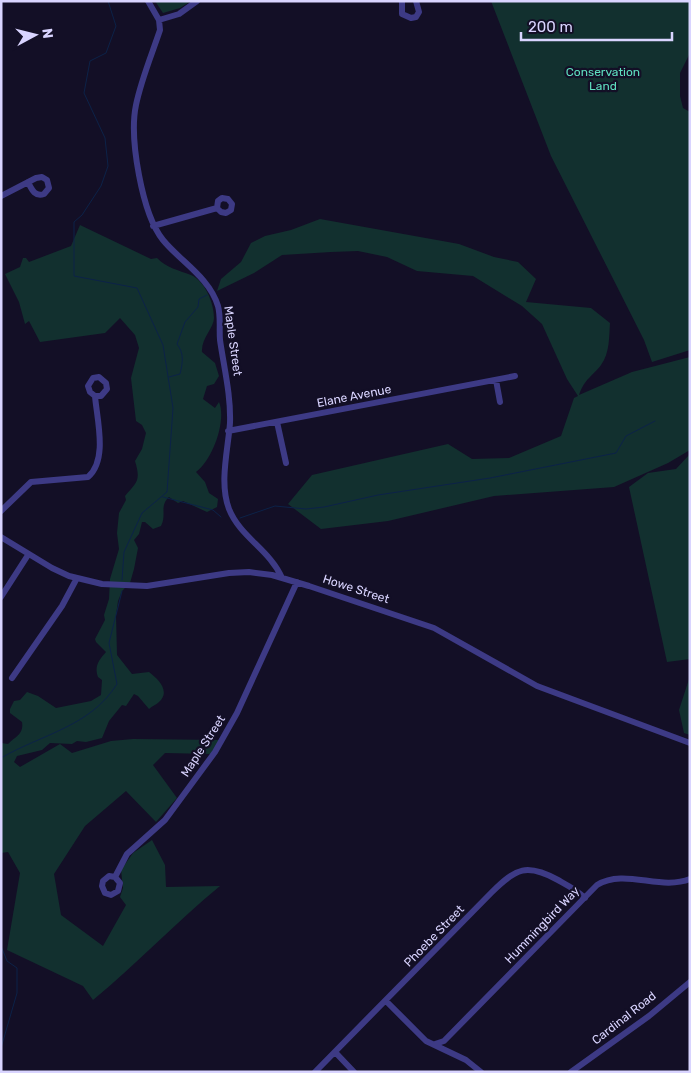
<svg xmlns="http://www.w3.org/2000/svg" width="691" height="1073" font-family="Rubik,sans-serif">
  <style>
    .green { fill: #12302f }
    .lines { fill: none; stroke-linecap: round; stroke-linejoin: round }
    .stream { stroke: #0c2248; stroke-width: 1 }
    .minor { stroke: #3d3a85; stroke-width: 6 }
    .labels { text-anchor: middle; stroke-width: 4.5; stroke-linejoin: round; paint-order: stroke }
    .park-label { font-size: 12px; fill: #5fe0c0; stroke: #130f26 }
    .street-label { font-size: 12px; fill: #d9d4ff; stroke: #130f26 }
  </style>
  <rect width="100%" height="100%" fill="#130f26"/>
  <path class="green" d="M 155,1 L 191,1 L 180,8 L 163,13 Z
    M 491,1 L 690,1 L 690,53 L 680,73 L 680,96 L 683,108 L 690,112 L 690,350 L 652,362 L 644,340 L 551,156 Z
    M 320,219 L 459,244 L 494,257 L 518,262 L 536,279 L 526,302 L 591,308 L 610,323 C 609,336 610,353 601,365 C 592,377 585,378 579,395 L 632,372 L 690,357 L 690,450 L 668,463 L 614,487 L 494,496 L 388,521 L 321,529 L 288,504 L 312,475 L 448,444 L 472,459 L 509,458 L 561,436 L 574,398 L 578,396 L 567,379 L 542,324 L 522,306 L 473,276 L 417,271 L 387,257 L 358,251 L 331,252 L 282,255 L 254,273 L 217,291 L 221,279 L 241,262 L 251,243 L 265,236 L 291,230 Z
    M 80,225 L 151,259 L 157,258 C 167,268 178,270 191,275 C 205,281 214,303 214,318 C 214,328 201,338 202,352 L 215,363 L 219,376 L 214,384 L 207,386 L 203,399 L 215,408 L 219,402 C 227,421 212,461 196,472 L 205,482 L 209,493 L 218,499 L 217,507 L 207,512 L 183,501 L 178,503 L 169,497 C 159,506 167,515 161,526 L 153,529 L 145,522 L 142,522 L 139,534 L 134,540 L 138,548 L 134,569 L 130,583 L 122,591 L 118,601 L 116,615 L 117,655 L 132,674 L 149,672 C 158,679 171,691 159,702 C 156,705 152,706 149,709 L 138,696 L 134,694 L 126,706 L 122,705 L 109,721 L 102,738 L 86,742 L 77,741 L 72,744 L 50,743 L 42,750 L 17,756 L 14,762 L 20,767 L 60,744 L 72,753 L 111,741 L 133,739 L 220,740 L 212,754 L 165,753 L 153,765 L 177,798 L 156,822 L 126,791 L 85,826 L 54,874 L 61,915 L 103,946 L 126,905 L 120,897 L 123,888 L 121,870 L 133,853 L 152,840 L 165,865 L 166,887 L 220,886 C 176,922 137,964 93,1000 L 83,986 L 7,950 L 20,873 L 8,852 L 1,853 L 1,743 L 8,744 C 16,736 24,734 22,722 L 10,713 L 10,709 L 14,701 L 20,700 L 27,692 L 38,696 L 56,708 L 91,701 L 101,695 L 102,680 L 98,677 C 94,666 99,660 106,652 L 96,642 L 95,639 L 105,620 L 104,615 L 109,599 L 110,579 L 119,549 L 117,533 L 119,513 L 126,500 L 125,496 C 137,482 141,481 135,461 L 142,449 L 146,433 L 142,425 L 136,421 L 131,378 L 139,348 L 135,335 L 120,318 L 105,333 L 40,342 L 29,321 L 25,324 L 19,302 L 5,274 L 20,267 L 23,258 L 26,258 L 29,262 L 71,246 Z
    M 690,454 L 690,659 L 667,662 L 629,487 L 648,473 L 676,469 Z
    M 690,676 L 690,735 L 684,733 L 679,710 Z"/>
  <g class="lines">
    <path class="stream" d="M 108,1 L 116,26 L 106,53 L 90,61 L 84,93 L 105,138 L 108,166 L 101,186 L 82,215 L 74,222 L 74,276 L 137,288 L 163,345 L 173,408 L 167,492 L 142,513 L 124,552 L 122,580
      M 169,377 L 180,374 C 183,362 184,353 177,344 L 185,322 L 198,307 L 199,299 L 207,295
      M 163,497 L 213,510 L 221,517
      M 240,518 L 275,506 L 306,509 L 324,507 L 378,495 L 490,478 L 616,453 L 626,436 L 655,421
      M 1,758 C 42,734 90,727 117,684 L 109,643 L 122,591
      M 1,946 L 7,961 L 17,968 L 17,993 L 1,1048"/>
    <path class="minor" d="M 148,1 L 159,20 L 160,30 C 152,54 141,80 136,105 C 129,138 142,214 163,240 C 181,262 209,277 218,306 C 221,317 219,329 220,340 C 224,368 231,395 230,423 C 228,450 219,483 229,509 C 240,537 270,550 282,578
      M 402,1 L 402,14 L 411,18 L 416,17 L 419,12 L 416,1
      M 159,20 L 179,14 L 197,1
      M 1,196 L 36,178 L 42,177 L 47,180 L 49,188 L 44,194 C 35,197 32,190 28,182
      M 153,226 L 217,208 L 221,212 L 226,213 L 231,210 L 232,204 L 228,199 L 222,198 L 218,201 L 217,208
      M 496,380 L 500,402
      M 277,422 L 286,463
      M 228,431 L 515,376
      M 1,511 L 31,482 L 88,477 C 108,460 97,420 95,396 L 90,392 L 88,386 L 93,378 L 99,377 L 106,383 L 107,389 L 101,396 L 95,396
      M 1,537 L 52,568 L 69,576 L 102,584 L 147,586 L 229,573 L 249,572 L 272,575 L 309,586 L 434,628 L 537,686 L 690,743
      M 1,597 L 28,555
      M 12,678 L 62,606 L 77,578
      M 115,877 L 109,876 L 103,881 L 102,886 L 105,893 L 111,895 L 118,891 L 120,883 L 115,877 L 127,854 L 165,820 L 215,752 L 237,713 L 297,582
      M 386,1001 L 426,1041 L 466,1060 L 481,1072
      M 435,1044 L 444,1041 L 597,885 C 625,868 660,891 690,879
      M 335,1052 L 354,1072
      M 315,1072 L 492,892 C 516,868 527,863 558,880 C 567,885 577,890 585,898
      M 571,1072 L 649,1016 L 690,982"/>
  </g>
  <g class="labels">
    <g class="park-label">
      <text x="603" y="76">Conservation<tspan x="603" dy="14">Land</tspan></text>
    </g>
    <g class="street-label">
      <text transform="translate(233 341) rotate(82)" y="4">Maple Street</text>
      <text transform="translate(354 396) rotate(-11)" y="4">Elane Avenue</text>
      <text transform="translate(356 589) rotate(18)" y="4">Howe Street</text>
      <text transform="translate(203 746) rotate(-57)" y="4">Maple Street</text>
      <text transform="translate(542 925) rotate(-46)" y="4">Hummingbird Way</text>
      <text transform="translate(434 936) rotate(-46)" y="4">Phoebe Street</text>
      <text transform="translate(624 1018) rotate(-38)" y="4">Cardinal Road</text>
    </g>
  </g>
  <rect width="691" height="1073" fill="none" stroke="#d9d4ff" stroke-width="5"/>
  <g transform="translate(35 35) rotate(83)" stroke="#130f26" stroke-width="4" paint-order="stroke">
  <path d="M0-4L9 19L0 12L-9 19Z" fill="#d9d4ff"/>
  <text y="-8" font-size="14" font-weight="bold" text-anchor="middle" fill="#d9d4ff">N</text>
  </g>
  <path d="M521 32v8h151v-8" fill="none" stroke="#d9d4ff" stroke-width="2.5"/>
  <text x="528" y="32" font-size="15" fill="#d9d4ff" stroke="#130f26" stroke-width="4" paint-order="stroke">200 m</text>
</svg>
